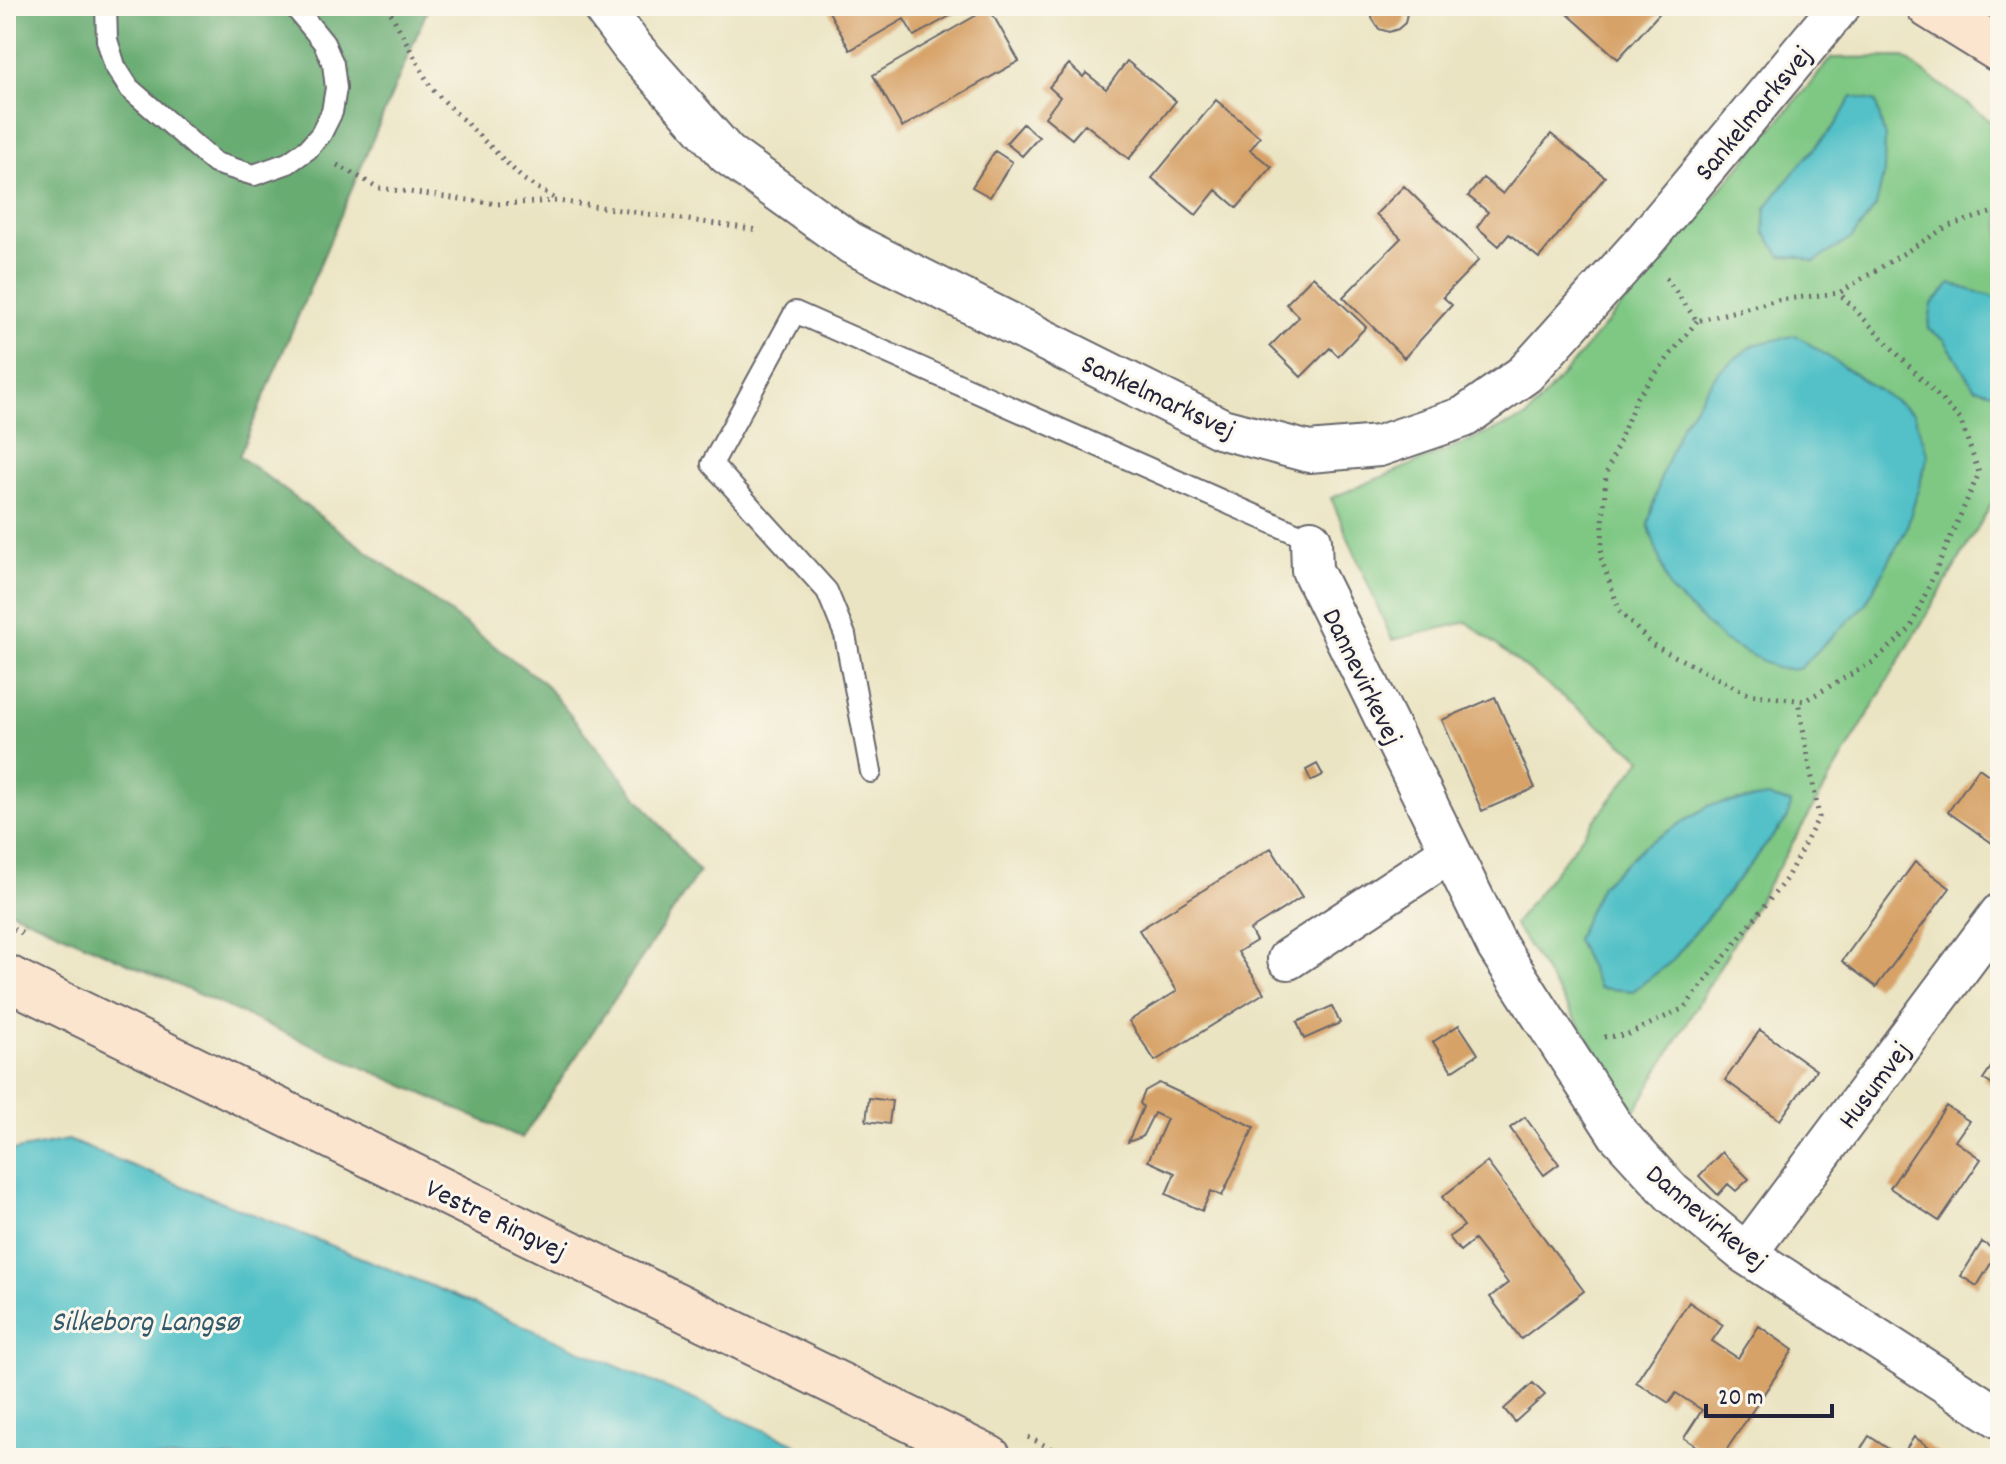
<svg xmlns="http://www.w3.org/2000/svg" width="2006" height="1464" font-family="Dekko,sans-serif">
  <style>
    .green { fill: #7fc884; stroke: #507560; stroke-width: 2 }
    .forest { fill: #67ac72; stroke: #446756; stroke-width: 2 }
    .water { fill: #53c1c7; stroke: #3a7281; stroke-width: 2 }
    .building { fill: #d7a268 }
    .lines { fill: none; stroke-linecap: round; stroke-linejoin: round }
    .lane-casing { stroke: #68666b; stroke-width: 24 }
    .street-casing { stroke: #68666b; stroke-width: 44 }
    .secondary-casing { stroke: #68666b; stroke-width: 48 }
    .path { stroke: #68666b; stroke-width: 5; stroke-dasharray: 2 6; stroke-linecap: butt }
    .lane { stroke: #fff; stroke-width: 20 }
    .street { stroke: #fff; stroke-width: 40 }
    .secondary { stroke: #fce5cf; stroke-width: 44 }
    .labels { text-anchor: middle; stroke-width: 6; stroke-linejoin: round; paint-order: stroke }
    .street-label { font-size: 28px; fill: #22223b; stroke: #fbf7ec }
    .water-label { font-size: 30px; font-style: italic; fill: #335a6c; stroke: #fbf7ec }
  </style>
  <rect width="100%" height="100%" fill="#fbf7ec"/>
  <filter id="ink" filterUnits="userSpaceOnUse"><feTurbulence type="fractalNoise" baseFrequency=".0125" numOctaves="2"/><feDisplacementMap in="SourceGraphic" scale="16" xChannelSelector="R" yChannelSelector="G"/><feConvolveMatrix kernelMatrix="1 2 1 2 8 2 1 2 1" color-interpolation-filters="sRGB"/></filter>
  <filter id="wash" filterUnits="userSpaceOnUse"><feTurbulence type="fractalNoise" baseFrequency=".006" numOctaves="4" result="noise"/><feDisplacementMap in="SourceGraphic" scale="32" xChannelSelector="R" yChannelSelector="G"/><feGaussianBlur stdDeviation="1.8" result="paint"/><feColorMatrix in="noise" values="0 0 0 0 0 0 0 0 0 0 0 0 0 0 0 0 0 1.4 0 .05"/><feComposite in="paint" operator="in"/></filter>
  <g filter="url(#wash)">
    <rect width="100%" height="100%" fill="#ebe4c3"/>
    <path class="green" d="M 1903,57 L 2000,128 L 2000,490 L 1635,1111 L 1514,924 L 1642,759 L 1467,622 L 1392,640 L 1331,498 L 1527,417 L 1832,58 Z"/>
    <path class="forest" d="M 6,6 L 429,6 L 239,456 L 544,683 L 699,872 L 522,1138 L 6,909 Z"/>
    <path class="water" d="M 1852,96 L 1876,102 L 1885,138 L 1884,172 L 1876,206 L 1852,238 L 1814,262 L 1801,257 L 1781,256 L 1764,232 L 1766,208 L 1797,168 L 1837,123 Z
      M 1951,284 L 2000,299 L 2000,394 L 1974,387 L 1944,339 L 1928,329 L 1932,304 Z
      M 1796,335 L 1914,414 L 1928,456 L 1906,530 L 1865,605 L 1799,669 L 1776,668 L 1724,641 L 1670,590 L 1648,524 L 1662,474 L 1681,426 L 1718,372 L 1753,345 Z
      M 1769,797 L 1790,803 L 1788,818 L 1672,961 L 1633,991 L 1599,988 L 1576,939 L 1601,885 L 1644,846 L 1710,805 Z
      M 68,1140 L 434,1287 L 794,1443 L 809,1458 L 6,1458 L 6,1152 Z"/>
    <g id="blocks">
      <path class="building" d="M 831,6 L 956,6 L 959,11 L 914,36 L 904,19 L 850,50 L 827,8 Z
        M 1374,6 L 1404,6 L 1407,13 L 1405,23 L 1398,29 L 1389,32 L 1379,29 L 1372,18 Z
        M 1563,6 L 1666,6 L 1618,59 L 1561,8 Z
        M 989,8 L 1019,61 L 902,127 L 873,75 Z
        M 1127,61 L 1176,101 L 1129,159 L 1085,124 L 1072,139 L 1045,117 L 1060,97 L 1049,87 L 1069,64 L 1083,77 L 1086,73 L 1106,89 Z
        M 1216,100 L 1260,137 L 1250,150 L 1272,167 L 1237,208 L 1216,190 L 1196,215 L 1152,178 Z
        M 1023,124 L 1039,137 L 1022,156 L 1006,143 Z
        M 1551,134 L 1605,177 L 1539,258 L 1509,234 L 1499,246 L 1477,227 L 1488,212 L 1468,196 L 1483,178 L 1503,194 Z
        M 995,151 L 1012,162 L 990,197 L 972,187 Z
        M 1404,186 L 1479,260 L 1443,297 L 1452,305 L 1404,358 L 1343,297 L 1401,238 L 1376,214 Z
        M 1313,276 L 1366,327 L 1338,356 L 1330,348 L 1301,377 L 1270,346 L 1299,317 L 1286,304 Z
        M 1495,697 L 1535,788 L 1482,811 L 1442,720 Z
        M 1317,764 L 1323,775 L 1311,781 L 1306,770 Z
        M 1979,768 L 2000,783 L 2000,837 L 1995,845 L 1948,812 Z
        M 1271,848 L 1302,897 L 1250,930 L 1256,941 L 1238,952 L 1264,993 L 1155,1061 L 1129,1021 L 1177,991 L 1139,930 Z
        M 1915,862 L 1950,888 L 1876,987 L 1842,961 Z
        M 1332,1006 L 1340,1023 L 1304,1039 L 1297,1022 Z
        M 1459,1025 L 1478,1054 L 1452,1071 L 1433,1042 Z
        M 1760,1030 L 1816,1070 L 1780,1120 L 1725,1080 Z
        M 2000,1054 L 2000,1090 L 1983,1079 Z
        M 1159,1083 L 1254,1127 L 1222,1196 L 1211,1191 L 1202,1211 L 1166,1194 L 1175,1173 L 1148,1161 L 1167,1119 L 1154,1113 L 1142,1137 L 1128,1142 L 1143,1107 L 1140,1103 L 1145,1091 Z
        M 869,1098 L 892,1101 L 889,1124 L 866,1121 Z
        M 1946,1106 L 1969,1121 L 1955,1141 L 1981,1159 L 1939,1221 L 1890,1188 Z
        M 1525,1117 L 1559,1164 L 1544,1175 L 1510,1128 Z
        M 1722,1152 L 1749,1179 L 1736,1191 L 1728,1184 L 1718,1195 L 1699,1176 Z
        M 1487,1162 L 1584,1291 L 1521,1339 L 1490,1297 L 1508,1283 L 1474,1240 L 1460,1251 L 1449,1237 L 1464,1226 L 1442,1197 Z
        M 1982,1242 L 1998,1252 L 1977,1286 L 1961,1276 Z
        M 1689,1302 L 1723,1325 L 1712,1341 L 1738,1358 L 1759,1326 L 1793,1350 L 1721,1458 L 1715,1458 L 1684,1438 L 1702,1410 L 1676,1393 L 1669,1403 L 1636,1382 Z
        M 1533,1383 L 1545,1395 L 1515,1422 L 1504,1409 Z
        M 1869,1436 L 1901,1457 L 1914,1437 L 1946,1458 L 1855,1458 Z"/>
    </g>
  </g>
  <g filter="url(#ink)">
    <use href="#blocks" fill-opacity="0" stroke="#68666b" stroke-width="2"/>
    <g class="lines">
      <g class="lane-casing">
        <path id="lane" d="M 106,6 L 107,40 L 115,66 L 129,88 L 215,163 L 254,175 L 288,163 L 308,149 L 321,134 L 332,112 L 336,88 L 333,64 L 324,43 L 294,6
          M 871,772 L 845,635 L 827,591 L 712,464 L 795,312 L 1311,540"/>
      </g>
      <g class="street-casing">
        <path id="street" d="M 602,6 L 633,48 L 727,154 L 852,244 L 1222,429 L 1309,452 L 1379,446 L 1464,417 L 1525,374 L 1642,244 L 1840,6
          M 1311,540 L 1312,570 L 1497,946 L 1618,1134 L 1672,1193 L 1746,1254 L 2000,1418
          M 1288,959 L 1449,853
          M 1746,1254 L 2000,914"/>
      </g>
      <g class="secondary-casing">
        <path id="secondary" d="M 1929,6 L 2000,50
          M 6,977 L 989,1458"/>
      </g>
      <path class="path" d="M 387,6 L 431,88 L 523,179 L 557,200
        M 337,165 L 379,188 L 497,204 L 558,201 L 758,230
        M 1666,278 L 1697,321 L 1778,300 L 1839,293 L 1948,226 L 2000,210
        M 1697,321 L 1637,397 L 1606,474 L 1601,558 L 1620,612 L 1653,645 L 1748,694 L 1804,701 L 1873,662 L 1910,629 L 1979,473 L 1960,419 L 1839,293
        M 6,925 L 25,935
        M 1604,1037 L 1627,1035 L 1684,1008 L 1786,879 L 1819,817 L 1798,700
        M 1028,1437 L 1070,1458"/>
      <use href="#lane" class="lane"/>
      <use href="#street" class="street"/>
      <use href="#secondary" class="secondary"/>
    </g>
  </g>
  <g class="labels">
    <g class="street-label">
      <text transform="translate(1752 112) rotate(-50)" y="10">Sankelmarksvej</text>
      <text transform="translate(1159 395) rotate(25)" y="10">Sankelmarksvej</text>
      <text transform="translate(1364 676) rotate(64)" y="10">Dannevirkevej</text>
      <text transform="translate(1873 1084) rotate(-53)" y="10">Husumvej</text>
      <text transform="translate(1708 1216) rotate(40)" y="10">Dannevirkevej</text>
      <text transform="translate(497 1218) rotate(26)" y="10">Vestre Ringvej</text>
    </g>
    <g class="water-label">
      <text x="145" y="1330">Silkeborg Langsø</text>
    </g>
  </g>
  <rect width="2006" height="1464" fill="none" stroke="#fbf7ec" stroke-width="32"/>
  <path d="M1706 1404v12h126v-12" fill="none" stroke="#22223b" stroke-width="4"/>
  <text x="1718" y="1404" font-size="24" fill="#22223b" stroke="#fbf7ec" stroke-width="6" paint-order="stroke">20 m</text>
</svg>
